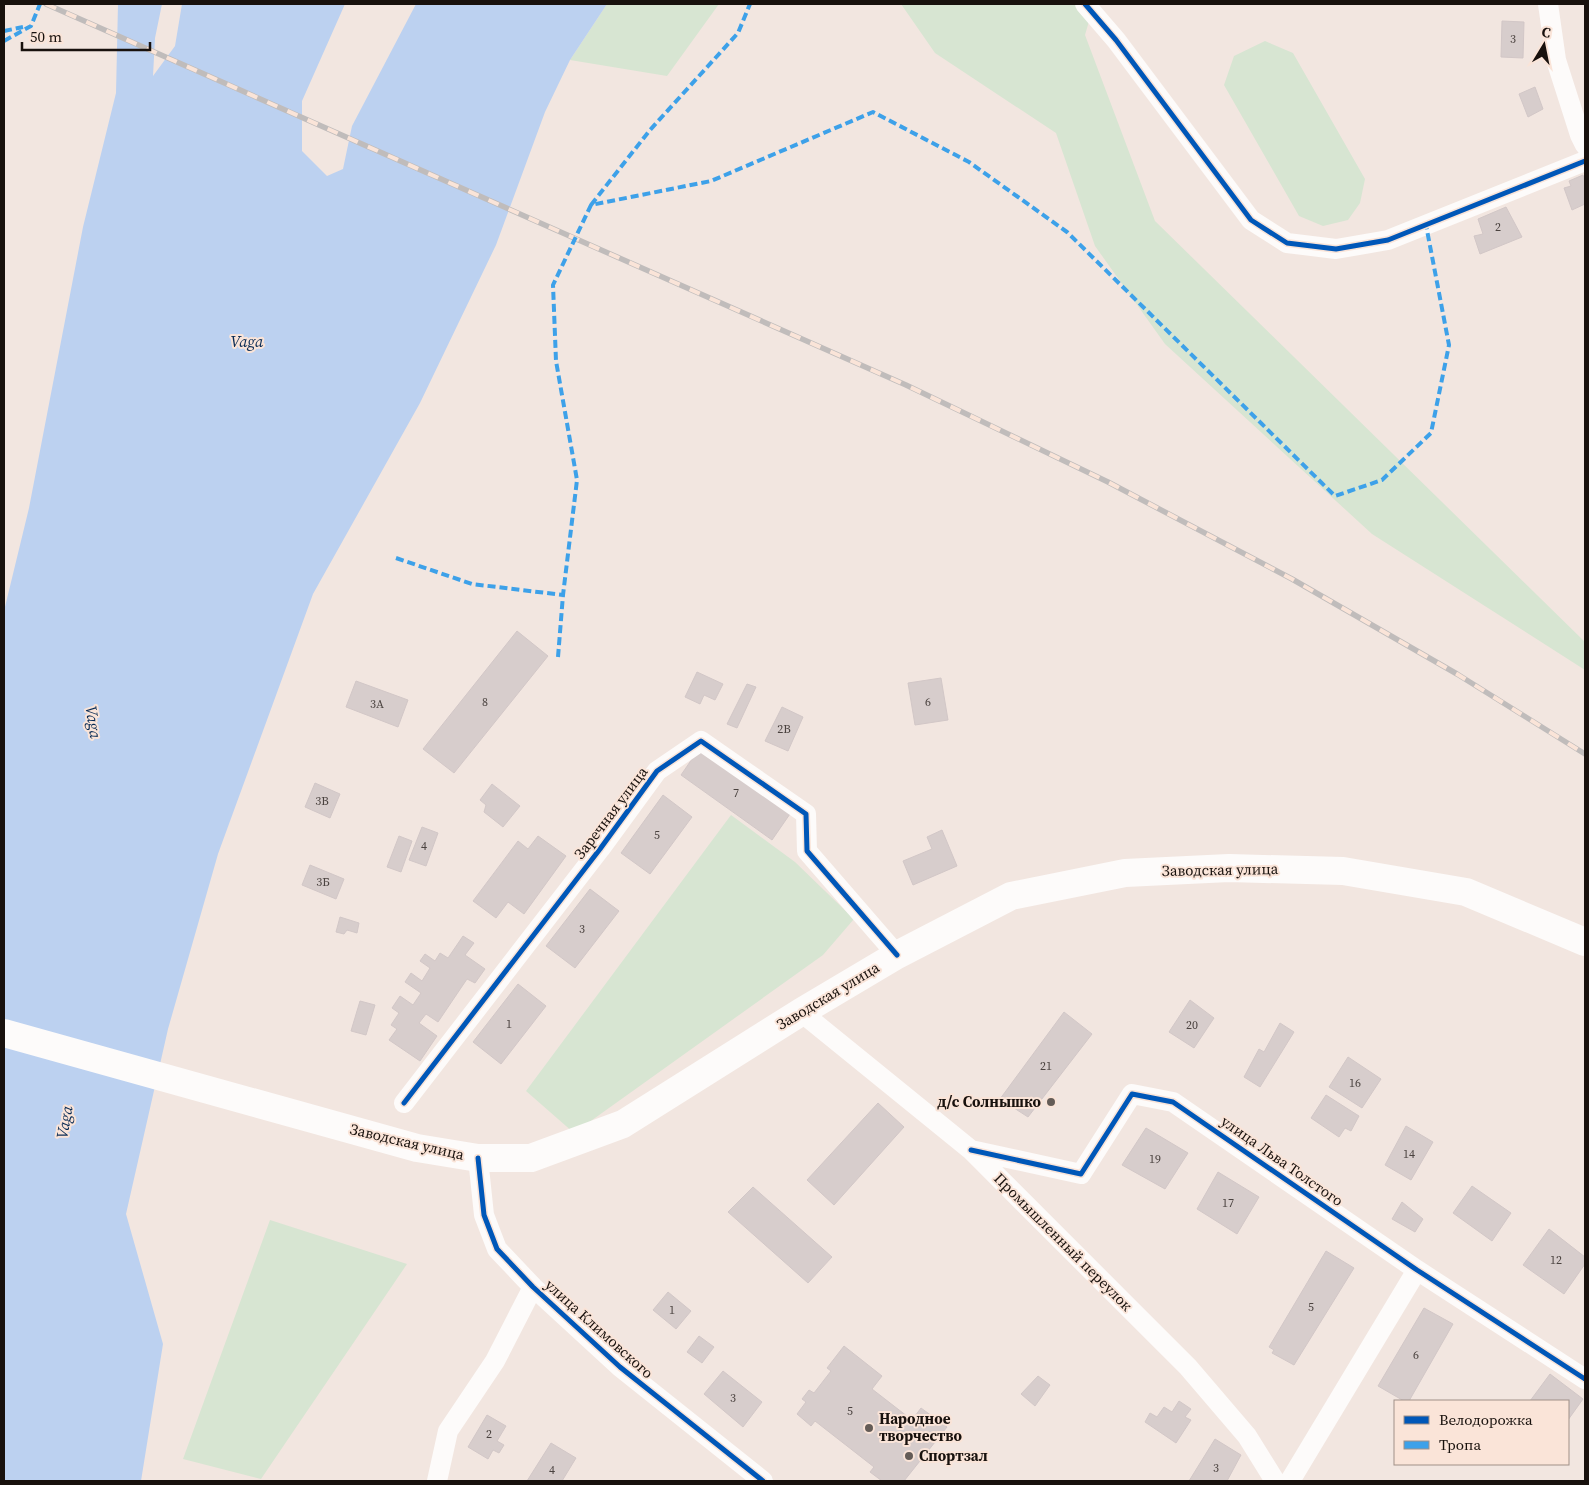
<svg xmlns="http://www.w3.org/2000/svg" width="1589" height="1485" font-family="'Source Serif 4',serif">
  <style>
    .green { fill: #d7e5d2 }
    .water { fill: #bcd1f0 }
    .building { fill: #d7cdcc; stroke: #d2c7c7 }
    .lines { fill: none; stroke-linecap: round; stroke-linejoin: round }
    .street { stroke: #fdfbfa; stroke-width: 20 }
    .secondary { stroke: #fdfbfa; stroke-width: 28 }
    .rail-casing { stroke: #c0bcbb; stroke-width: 5.5 }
    .rail { stroke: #fae4d8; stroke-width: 4; stroke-dasharray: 11; stroke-linecap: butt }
    .quiet { stroke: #3da1e9; stroke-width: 4; stroke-dasharray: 8 4; stroke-linecap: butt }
    .cycleway-casing { stroke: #fae4d8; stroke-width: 8 }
    .cycleway { stroke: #0057b8; stroke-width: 5 }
    .poi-dot { fill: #645c57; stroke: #fae4d8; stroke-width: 2 }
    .labels { text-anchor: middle; stroke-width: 4; stroke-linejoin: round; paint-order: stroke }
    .number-label { font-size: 12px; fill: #4a423f }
    .street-label { font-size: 15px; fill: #18110d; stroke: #fae4d8 }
    .poi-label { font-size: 15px; font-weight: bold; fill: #18110d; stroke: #fae4d8; text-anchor: start }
    .water-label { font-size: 16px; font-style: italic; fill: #072a54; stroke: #fae4d8 }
  </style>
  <rect width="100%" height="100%" fill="#f2e6e0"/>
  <path class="green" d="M 607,4 L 719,4 L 667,76 L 570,60 Z
    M 901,4 L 1094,4 L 1085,35 L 1155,221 L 1585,642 L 1585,670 L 1372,534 L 1165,344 L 1095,246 L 1056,133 L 935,53 Z
    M 1265,41 L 1293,53 L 1365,179 L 1360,203 L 1348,220 L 1323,226 L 1299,216 L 1224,85 L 1234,56 Z
    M 731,815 L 795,862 L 854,919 L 823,955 L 574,1133 L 526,1091 Z
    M 270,1220 L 407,1264 L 261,1479 L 183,1459 Z"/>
  <path class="water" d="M 118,4 L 162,4 L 155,38 L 153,76 L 175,46 L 182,4 L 345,4 L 302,101 L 302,151 L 327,176 L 343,169 L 352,126 L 416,4 L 607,4 L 570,60 L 545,112 L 496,245 L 420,403 L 313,594 L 218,854 L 168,1029 L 126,1214 L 163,1344 L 141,1481 L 4,1481 L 4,611 L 29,508 L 83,227 L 116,93 Z"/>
  <path class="building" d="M 1502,21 L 1524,22 L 1523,58 L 1501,57 Z
    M 1535,87 L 1543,109 L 1528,117 L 1519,94 Z
    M 1583,175 L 1585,182 L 1585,204 L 1572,210 L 1564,188 L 1571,186 L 1569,181 Z
    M 1506,207 L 1522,237 L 1480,254 L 1474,236 L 1483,234 L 1478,219 Z
    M 517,631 L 548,656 L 454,773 L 423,749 Z
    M 697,672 L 723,684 L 715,700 L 704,695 L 700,704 L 685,697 Z
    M 941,678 L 948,720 L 915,725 L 908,683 Z
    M 356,681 L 408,700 L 398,727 L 346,707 Z
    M 747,684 L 756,687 L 737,728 L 727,724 Z
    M 782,707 L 803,717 L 788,751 L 765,741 Z
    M 701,746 L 792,811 L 772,840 L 681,775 Z
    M 315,783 L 340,794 L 330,818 L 305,807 Z
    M 492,784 L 520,806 L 503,827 L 484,812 L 486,805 L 480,800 Z
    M 663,795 L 692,817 L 650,874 L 621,853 Z
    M 422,827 L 438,833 L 426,866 L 409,860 Z
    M 942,830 L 957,866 L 913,885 L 903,861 L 932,849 L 927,837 Z
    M 399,836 L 412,841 L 401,872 L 387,867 Z
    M 538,836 L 566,856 L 524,914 L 508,902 L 496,918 L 473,901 L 518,841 L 528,849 Z
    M 310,865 L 344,879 L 336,899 L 302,885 Z
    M 590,889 L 619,911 L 575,968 L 546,946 Z
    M 340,917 L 359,923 L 357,933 L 347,930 L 344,934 L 336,932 Z
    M 463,936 L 474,943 L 465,955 L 485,969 L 475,983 L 467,979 L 438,1022 L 426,1014 L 419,1023 L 437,1036 L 420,1061 L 389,1040 L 397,1029 L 391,1025 L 399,1013 L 392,1008 L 400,996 L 413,1005 L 421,993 L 405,982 L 411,973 L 422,981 L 430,968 L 420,961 L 425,954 L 435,961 L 440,953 L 448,958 Z
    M 518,984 L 546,1006 L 501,1064 L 473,1042 Z
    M 1190,1000 L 1214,1018 L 1194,1048 L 1169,1032 Z
    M 360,1001 L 375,1005 L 366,1035 L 351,1031 Z
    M 1064,1012 L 1092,1034 L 1028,1117 L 1000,1099 Z
    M 1280,1023 L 1294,1032 L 1260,1087 L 1244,1077 L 1259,1049 L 1264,1052 Z
    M 1348,1057 L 1381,1079 L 1362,1108 L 1329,1087 Z
    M 1326,1095 L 1359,1116 L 1351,1131 L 1345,1128 L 1339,1137 L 1311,1118 Z
    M 878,1103 L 904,1127 L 834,1205 L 807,1180 Z
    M 1406,1126 L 1433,1142 L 1411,1180 L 1385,1165 Z
    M 1146,1128 L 1188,1153 L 1165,1189 L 1122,1165 Z
    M 1218,1172 L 1259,1197 L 1237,1234 L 1197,1209 Z
    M 1472,1186 L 1511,1213 L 1492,1241 L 1453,1213 Z
    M 753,1187 L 832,1257 L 808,1283 L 728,1212 Z
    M 1402,1202 L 1423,1219 L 1415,1232 L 1392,1219 Z
    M 1549,1229 L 1585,1257 L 1585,1264 L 1564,1294 L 1523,1265 Z
    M 1326,1251 L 1354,1268 L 1294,1365 L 1272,1353 L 1274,1350 L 1269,1347 Z
    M 668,1292 L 691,1311 L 676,1329 L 653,1310 Z
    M 1424,1308 L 1453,1324 L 1409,1401 L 1404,1401 L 1378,1386 Z
    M 699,1336 L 714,1347 L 702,1363 L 687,1352 Z
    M 844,1346 L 882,1376 L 872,1389 L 912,1420 L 921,1408 L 947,1427 L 904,1481 L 882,1481 L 870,1472 L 874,1467 L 815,1421 L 811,1426 L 797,1414 L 806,1402 L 802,1399 L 809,1390 L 814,1393 L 831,1371 L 827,1368 Z
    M 723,1371 L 762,1402 L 743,1427 L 704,1394 Z
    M 1550,1374 L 1583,1399 L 1568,1420 L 1568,1401 L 1530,1401 Z
    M 1038,1376 L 1050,1385 L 1035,1406 L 1021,1394 Z
    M 1179,1401 L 1191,1409 L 1185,1417 L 1191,1420 L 1176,1443 L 1145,1422 L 1150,1413 L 1157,1417 L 1164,1407 L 1172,1412 Z
    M 487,1415 L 506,1426 L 497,1441 L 504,1445 L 499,1453 L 493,1450 L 488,1459 L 468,1447 Z
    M 1215,1439 L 1241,1455 L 1227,1481 L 1189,1481 Z
    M 551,1443 L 576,1458 L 562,1481 L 527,1481 Z"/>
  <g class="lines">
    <path class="street" d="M 1085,4 L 1116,40 L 1251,220 L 1287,243 L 1336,249 L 1388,240 L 1585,161
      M 1548,4 L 1556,60 L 1580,135 L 1585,145
      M 801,1012 L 971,1150 L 1188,1367 L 1247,1436 L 1275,1481
      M 404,1103 L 600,849 L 657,771 L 701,741 L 806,814 L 807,851 L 897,955
      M 971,1150 L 1081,1174 L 1132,1094 L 1173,1102 L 1417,1270 L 1585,1379
      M 478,1158 L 484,1215 L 497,1249 L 533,1287 L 620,1367 L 763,1481
      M 437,1481 L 448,1431 L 495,1361 L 533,1287
      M 1290,1481 L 1417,1270"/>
    <path class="secondary" d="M 4,1033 L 417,1148 L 478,1158 L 531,1158 L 623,1124 L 801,1012 L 897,955 L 1011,896 L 1125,873 L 1229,868 L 1343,871 L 1466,892 L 1585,942"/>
    <g class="rail-casing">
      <path id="rail" d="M 46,4 L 906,385 L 1108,482 L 1292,579 L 1457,674 L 1585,754"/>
    </g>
    <use href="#rail" class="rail"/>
    <path class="quiet" d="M 4,31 L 23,27
      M 4,41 L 31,26 L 40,4
      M 591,205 L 650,130 L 738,33 L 750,4
      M 396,558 L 472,584 L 563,595
      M 558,657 L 563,595 L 577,480 L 556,361 L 553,285 L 591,205 L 711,181 L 873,112 L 969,162 L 1067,232 L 1335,496 L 1382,480 L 1431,433 L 1449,345 L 1426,225"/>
    <g class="cycleway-casing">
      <path id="cycleway" d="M 1085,4 L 1116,40 L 1251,220 L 1287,243 L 1336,249 L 1388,240 L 1585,161
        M 404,1103 L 600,849 L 657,771 L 701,741 L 806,814 L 807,851 L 897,955
        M 971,1150 L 1081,1174 L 1132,1094 L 1173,1102 L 1417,1270 L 1585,1379
        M 478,1158 L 484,1215 L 497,1249 L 533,1287 L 620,1367 L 763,1481"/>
    </g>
    <use href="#cycleway" class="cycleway"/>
  </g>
  <g class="poi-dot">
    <circle cx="1051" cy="1102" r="5"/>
    <circle cx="869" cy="1428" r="5"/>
    <circle cx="909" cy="1456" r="5"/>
  </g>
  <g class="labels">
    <g class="number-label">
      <text x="1513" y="43">3</text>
      <text x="1498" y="231">2</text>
      <text x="485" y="706">8</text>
      <text x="928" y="706">6</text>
      <text x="377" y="708">3А</text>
      <text x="784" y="733">2В</text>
      <text x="736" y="797">7</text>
      <text x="322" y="805">3В</text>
      <text x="657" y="839">5</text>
      <text x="424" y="850">4</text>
      <text x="323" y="886">3Б</text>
      <text x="582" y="933">3</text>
      <text x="509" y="1028">1</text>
      <text x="1192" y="1029">20</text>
      <text x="1046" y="1070">21</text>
      <text x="1355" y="1087">16</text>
      <text x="1409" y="1158">14</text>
      <text x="1155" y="1163">19</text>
      <text x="1228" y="1207">17</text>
      <text x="1556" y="1264">12</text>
      <text x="1311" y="1311">5</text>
      <text x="672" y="1314">1</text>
      <text x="1416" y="1359">6</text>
      <text x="733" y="1402">3</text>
      <text x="850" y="1415">5</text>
      <text x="489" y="1438">2</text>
      <text x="1216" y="1472">3</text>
      <text x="552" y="1474">4</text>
    </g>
    <g class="street-label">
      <text transform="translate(611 813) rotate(-53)" y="5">Заречная улица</text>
      <text transform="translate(1220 870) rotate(-1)" y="5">Заводская улица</text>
      <text transform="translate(828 996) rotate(-31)" y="5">Заводская улица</text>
      <text transform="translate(407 1142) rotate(13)" y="5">Заводская улица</text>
      <text transform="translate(1282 1161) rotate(35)" y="5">улица Льва Толстого</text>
      <text transform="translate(1063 1242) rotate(45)" y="5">Промышленный переулок</text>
      <text transform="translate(599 1329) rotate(42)" y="5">улица Климовского</text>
    </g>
    <g class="poi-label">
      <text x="1041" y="1107" text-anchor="end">д/с Солнышко</text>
      <text x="879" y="1424">Народное<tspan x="879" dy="17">творчество</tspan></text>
      <text x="919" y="1461">Спортзал</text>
    </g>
    <g class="water-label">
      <text x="247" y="347">Vaga</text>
      <text transform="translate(94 722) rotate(81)" y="6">Vaga</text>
      <text transform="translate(64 1122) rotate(-80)" y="6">Vaga</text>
    </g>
  </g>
  <rect width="1589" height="1485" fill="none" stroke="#18110d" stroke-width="10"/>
  <rect x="1394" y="1400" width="175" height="65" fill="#fae4d8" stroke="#a09087"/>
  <rect x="1404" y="1416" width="25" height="8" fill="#0057b8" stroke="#a09087"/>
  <text x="1439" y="1425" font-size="15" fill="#18110d">Велодорожка</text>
  <rect x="1404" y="1441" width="25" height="8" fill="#3da1e9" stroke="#a09087"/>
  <text x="1439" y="1450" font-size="15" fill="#18110d">Тропа</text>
  <g transform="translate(1544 45) rotate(10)" stroke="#fae4d8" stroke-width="4" paint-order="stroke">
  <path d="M0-4L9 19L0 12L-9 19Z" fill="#18110d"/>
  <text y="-8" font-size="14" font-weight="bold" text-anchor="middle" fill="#18110d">С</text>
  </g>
  <path d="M22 42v8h128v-8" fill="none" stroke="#18110d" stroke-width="2.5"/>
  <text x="30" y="42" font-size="15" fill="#18110d" stroke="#fae4d8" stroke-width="4" paint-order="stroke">50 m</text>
</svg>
